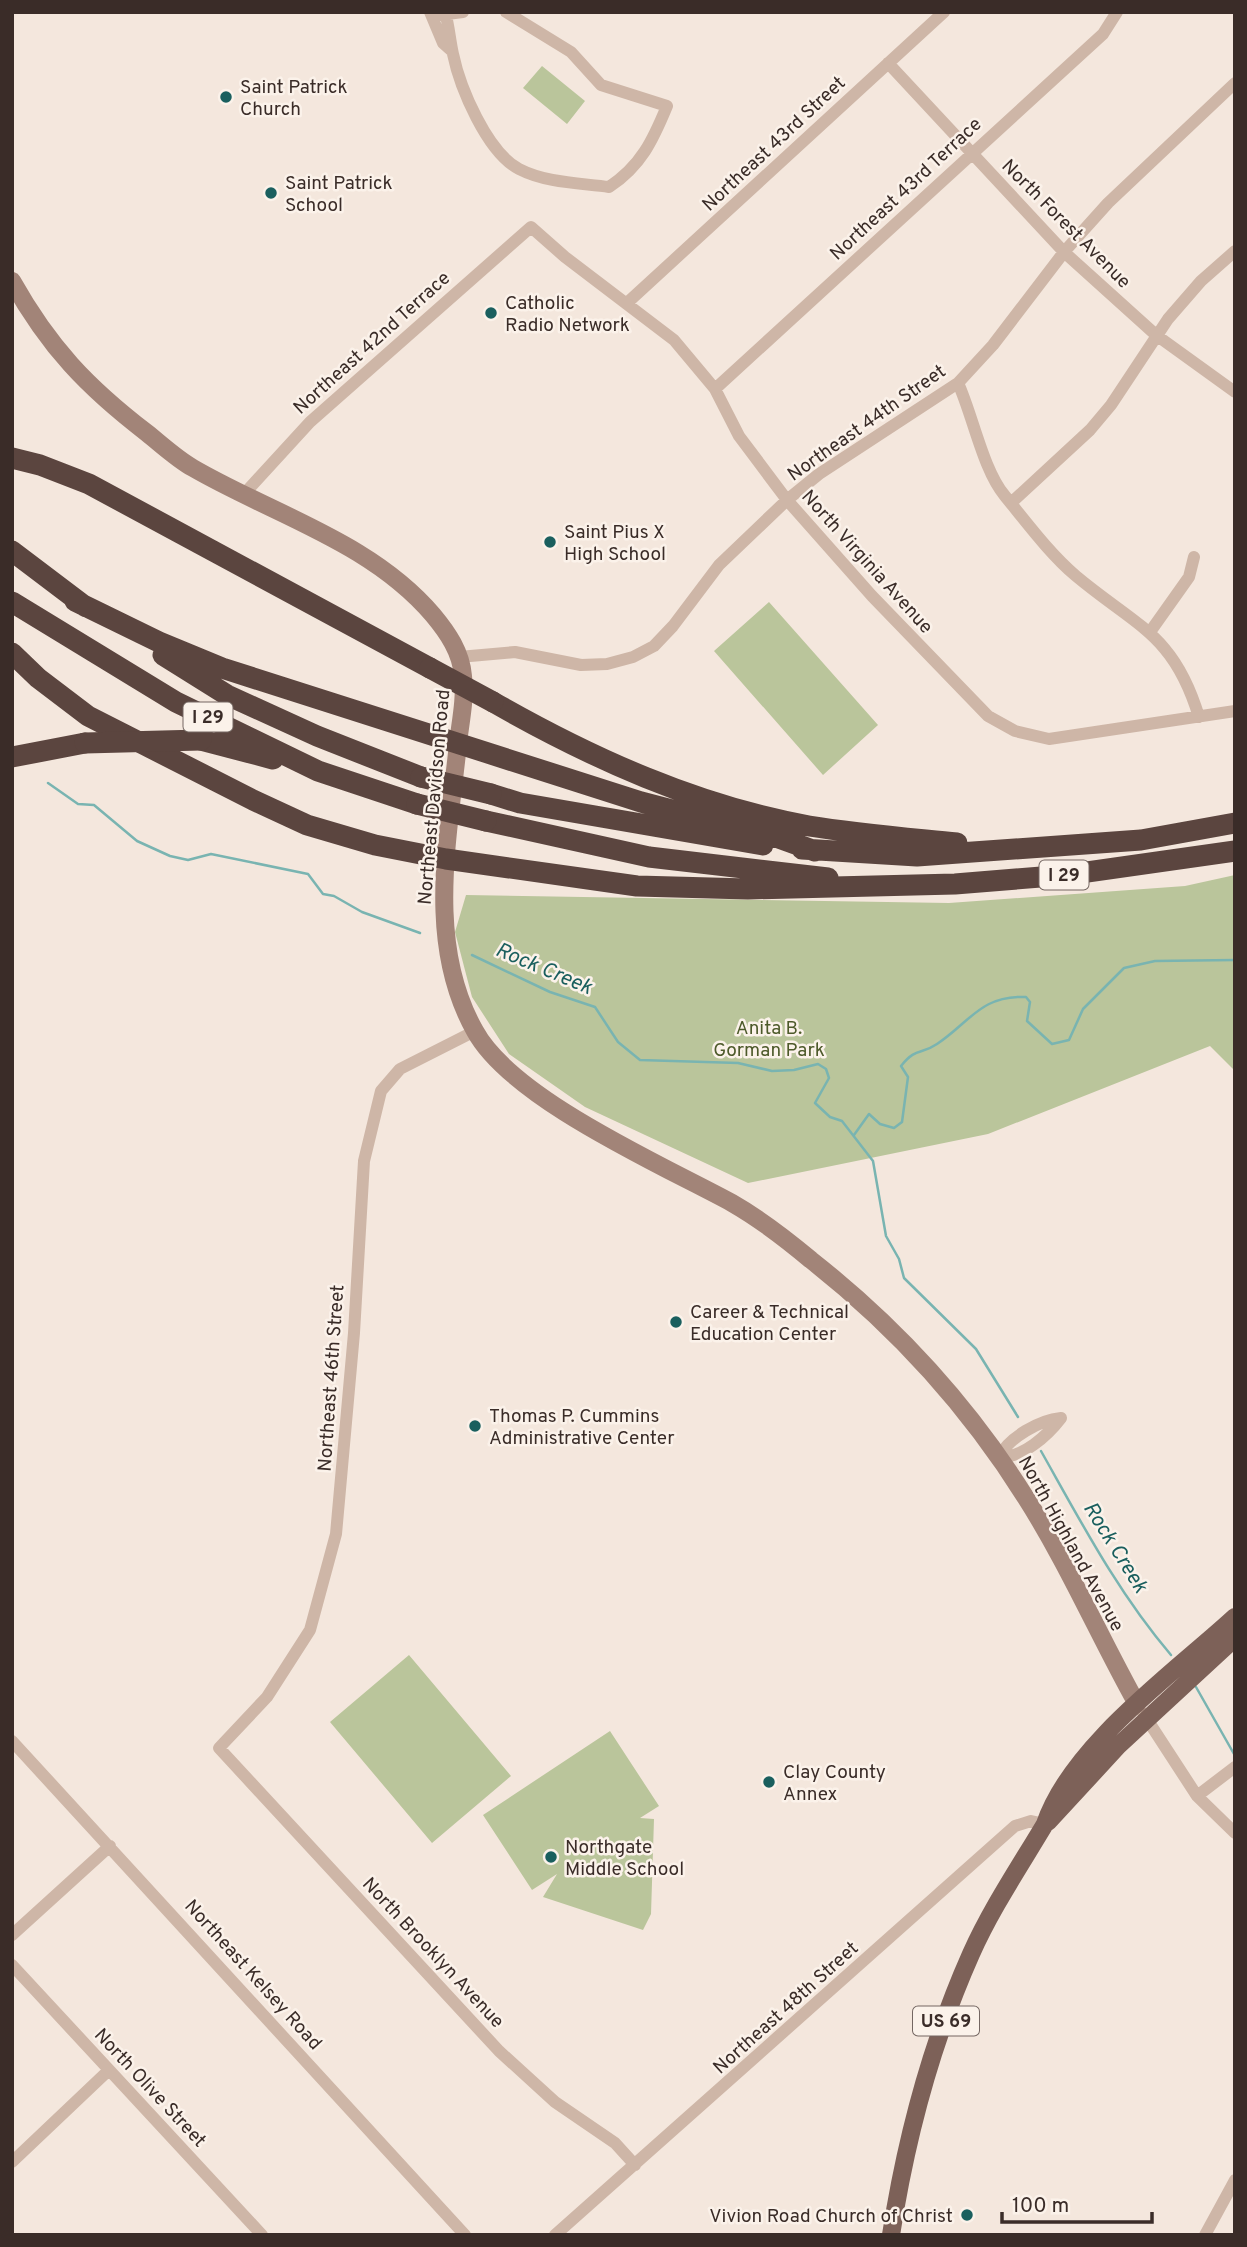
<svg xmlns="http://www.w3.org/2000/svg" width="1247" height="2247" font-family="Overpass,sans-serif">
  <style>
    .green { fill: #bac59b }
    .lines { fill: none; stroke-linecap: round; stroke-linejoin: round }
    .stream { stroke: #79b4b1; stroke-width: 2.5 }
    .street { stroke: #ceb6a7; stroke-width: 12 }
    .secondary { stroke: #a28478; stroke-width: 18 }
    .primary { stroke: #7d6158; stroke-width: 18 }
    .highway { stroke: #5b453f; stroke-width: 21 }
    .highway-bridge { stroke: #5b453f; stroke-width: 21 }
    .poi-dot { fill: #1a5f5e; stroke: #fbf2ea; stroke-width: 2.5 }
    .labels { text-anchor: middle; stroke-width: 5; stroke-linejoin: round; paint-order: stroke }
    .shield { fill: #fbf2ea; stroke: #746762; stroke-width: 2 }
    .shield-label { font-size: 18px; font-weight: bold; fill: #3a2c28 }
    .poi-label { font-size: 19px; fill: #3a2c28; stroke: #fbf2ea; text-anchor: start }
    .street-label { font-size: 19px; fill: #3a2c28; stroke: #fbf2ea }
    .park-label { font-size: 19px; fill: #4d5a2a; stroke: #fbf2ea }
    .water-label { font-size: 21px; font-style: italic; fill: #1a5f5e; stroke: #fbf2ea }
  </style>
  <rect width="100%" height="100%" fill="#f4e7dd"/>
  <path class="green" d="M 542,66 L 585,101 L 567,124 L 523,88 Z
    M 769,602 L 878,725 L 823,775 L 714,651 Z
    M 1235,875 L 1235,1071 L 1210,1046 L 988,1134 L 748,1183 L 585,1107 L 509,1054 L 472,997 L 455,932 L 466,895 L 949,903 L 1185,886 Z
    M 409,1655 L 511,1776 L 432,1843 L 330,1722 Z
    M 610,1731 L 659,1806 L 640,1818 L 654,1819 L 651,1914 L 643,1930 L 543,1897 L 557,1874 L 532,1890 L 483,1815 Z"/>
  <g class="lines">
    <path class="stream" d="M 48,783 L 78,804 L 94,805 L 137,841 L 170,856 L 188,860 L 211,854 L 308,874 L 323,894 L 334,896 L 362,912 L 420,933
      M 472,955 L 550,992 L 595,1007 L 618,1042 L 640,1060 L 738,1063 L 772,1071 L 794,1070 L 818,1064 L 826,1069 L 829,1078 L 815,1103 L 830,1117 L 842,1121 L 873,1161 L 886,1236 L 899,1259 L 904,1278 L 976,1349 L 1018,1417
      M 854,1135 L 869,1114 L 880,1124 L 894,1128 L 902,1122 L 908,1077 L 901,1066 C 916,1047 921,1055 937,1044 C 970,1022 981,995 1026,997 L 1030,1002 L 1027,1021 L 1052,1044 L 1069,1040 L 1083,1009 L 1124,968 L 1155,961 L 1235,960
      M 1041,1451 C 1081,1522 1118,1593 1171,1655
      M 1196,1687 L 1234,1754"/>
    <path class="street" d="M 430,12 L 443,43 L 452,51
      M 445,12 C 449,26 450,41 453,54 C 460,88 487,152 519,169 C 546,183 580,183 609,187 C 641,166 653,140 667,106 L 601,85 L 571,52 L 506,12
      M 439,15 L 463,12
      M 888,63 L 1064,252 L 1156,335 L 1235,392
      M 627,303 L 944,12
      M 958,383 C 973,416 983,470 1005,496 C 1027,523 1050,554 1076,576 C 1137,627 1174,634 1199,717
      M 715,389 L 1103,34 L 1117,12
      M 244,494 L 310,422 L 531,227 L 565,257 L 674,340 L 715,389 L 739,436 L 787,500 L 872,596 L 988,716 L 1015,731 L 1049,739 L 1235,711
      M 1011,503 L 1090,430 L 1111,405 L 1168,319 L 1201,281 L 1235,251
      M 1150,632 L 1189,577 L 1194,557
      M 459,657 L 515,652 L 581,665 L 607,664 L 633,657 L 654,646 L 673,626 L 719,565 L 787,500 L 819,474 L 958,383 L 993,345 L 1064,252 L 1108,203 L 1235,83
      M 475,1031 L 400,1069 L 381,1091 L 364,1161 L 354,1333 L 336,1534 L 310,1630 L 267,1697 L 219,1748 L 499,2051 L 555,2102 L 615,2143 L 635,2165
      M 1061,1418 C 1048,1435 1022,1459 999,1457 C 1009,1437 1040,1420 1061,1418 Z
      M 1143,1713 L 1197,1796 L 1235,1833
      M 12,1741 L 465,2235
      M 1197,1796 L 1235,1767
      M 12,1935 L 110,1846
      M 12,1965 L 262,2235
      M 12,2162 L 109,2070
      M 555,2235 L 1015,1826 L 1031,1821 L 1045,1824
      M 1205,2235 L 1235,2180"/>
    <path class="secondary" d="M 12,281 C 49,347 87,387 147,433 C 162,445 177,459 193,468 C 274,515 371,542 433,615 C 448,633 461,652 463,676 C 466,702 459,727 457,753 C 447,845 427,946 475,1031 C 512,1099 662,1165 732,1203 C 760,1219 786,1239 811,1260 C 895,1326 969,1407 1026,1498 C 1068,1564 1099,1636 1137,1704"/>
    <path class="primary" d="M 1048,1822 L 1118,1746 L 1235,1638
      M 891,2235 C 906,2138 931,2044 971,1954 C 991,1909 1020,1866 1045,1824 C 1072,1745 1174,1673 1235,1617"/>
    <path class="highway" d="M 12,458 L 40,465 L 89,484 L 430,668
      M 12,551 L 86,607
      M 75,601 L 159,642 L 222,668 L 641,802 L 779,838 L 815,851
      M 12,602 L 176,702 L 318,771 L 417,804
      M 12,653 L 38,678 L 88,716 L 253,800 L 307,825 L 375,845 L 446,859 L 637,886 L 748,889 L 955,884 L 1066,875 L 1235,851
      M 163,655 L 227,695 L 317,736 L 421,777
      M 493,702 C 591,758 697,806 809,826 C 858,834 908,838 957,843
      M 201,740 L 273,759
      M 12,757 L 85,743
      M 491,794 L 520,803 L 763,845
      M 486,821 L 649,857 L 828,878
      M 802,849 L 917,856 L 1141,840 L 1235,823"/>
    <path class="highway-bridge" d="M 430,668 L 493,702
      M 85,743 L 201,740
      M 421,777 L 491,794
      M 417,804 L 486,821"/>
  </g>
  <g class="poi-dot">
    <circle cx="226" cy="97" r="7"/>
    <circle cx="271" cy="193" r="7"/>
    <circle cx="491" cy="313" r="7"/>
    <circle cx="550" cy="542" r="7"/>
    <circle cx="676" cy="1322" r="7"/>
    <circle cx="475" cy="1426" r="7"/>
    <circle cx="769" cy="1782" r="7"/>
    <circle cx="551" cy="1857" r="7"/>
    <circle cx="967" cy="2215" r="7"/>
  </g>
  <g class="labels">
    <g class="shield">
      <rect x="183.5" y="702.5" width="49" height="29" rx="5"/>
      <rect x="1039.5" y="860.5" width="49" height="29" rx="5"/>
      <rect x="913" y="2006.5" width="66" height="29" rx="5"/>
    </g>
    <g class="shield-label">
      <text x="208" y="723">I 29</text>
      <text x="1064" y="881">I 29</text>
      <text x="946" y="2027">US 69</text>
    </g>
    <g class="poi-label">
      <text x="240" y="93">Saint Patrick<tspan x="240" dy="22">Church</tspan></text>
      <text x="285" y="189">Saint Patrick<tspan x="285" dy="22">School</tspan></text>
      <text x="505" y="309">Catholic<tspan x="505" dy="22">Radio Network</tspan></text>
      <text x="564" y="538">Saint Pius X<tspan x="564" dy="22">High School</tspan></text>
      <text x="690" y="1318">Career &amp; Technical<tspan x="690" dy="22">Education Center</tspan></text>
      <text x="489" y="1422">Thomas P. Cummins<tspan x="489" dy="22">Administrative Center</tspan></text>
      <text x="783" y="1778">Clay County<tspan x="783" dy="22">Annex</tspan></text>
      <text x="565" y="1853">Northgate<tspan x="565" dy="22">Middle School</tspan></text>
      <text x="953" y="2222" text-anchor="end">Vivion Road Church of Christ</text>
    </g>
    <g class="street-label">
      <text transform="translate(773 143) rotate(-43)" y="7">Northeast 43rd Street</text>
      <text transform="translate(905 188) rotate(-43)" y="7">Northeast 43rd Terrace</text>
      <text transform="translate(1067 223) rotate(45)" y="7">North Forest Avenue</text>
      <text transform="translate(371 342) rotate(-42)" y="7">Northeast 42nd Terrace</text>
      <text transform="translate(866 422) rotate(-35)" y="7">Northeast 44th Street</text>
      <text transform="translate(868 561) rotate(48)" y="7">North Virginia Avenue</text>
      <text transform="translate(433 797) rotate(-85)" y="7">Northeast Davidson Road</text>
      <text transform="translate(330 1378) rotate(-86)" y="7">Northeast 46th Street</text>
      <text transform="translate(1072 1543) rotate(61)" y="7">North Highland Avenue</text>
      <text transform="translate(434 1952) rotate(47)" y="7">North Brooklyn Avenue</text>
      <text transform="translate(254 1974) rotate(48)" y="7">Northeast Kelsey Road</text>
      <text transform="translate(785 2007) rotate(-42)" y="7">Northeast 48th Street</text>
      <text transform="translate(151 2087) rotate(47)" y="7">North Olive Street</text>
    </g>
    <g class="park-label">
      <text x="769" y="1034">Anita B.<tspan x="769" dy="22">Gorman Park</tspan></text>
    </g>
    <g class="water-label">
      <text transform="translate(544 968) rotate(23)" y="7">Rock Creek</text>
      <text transform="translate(1116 1547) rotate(58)" y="7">Rock Creek</text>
    </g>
  </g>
  <rect width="1247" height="2247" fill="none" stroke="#3a2c28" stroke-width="28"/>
  <path d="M1002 2212v10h150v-10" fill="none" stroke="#3a2c28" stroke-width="3.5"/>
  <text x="1012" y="2212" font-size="21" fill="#3a2c28" stroke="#fbf2ea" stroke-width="5" paint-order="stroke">100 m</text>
</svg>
